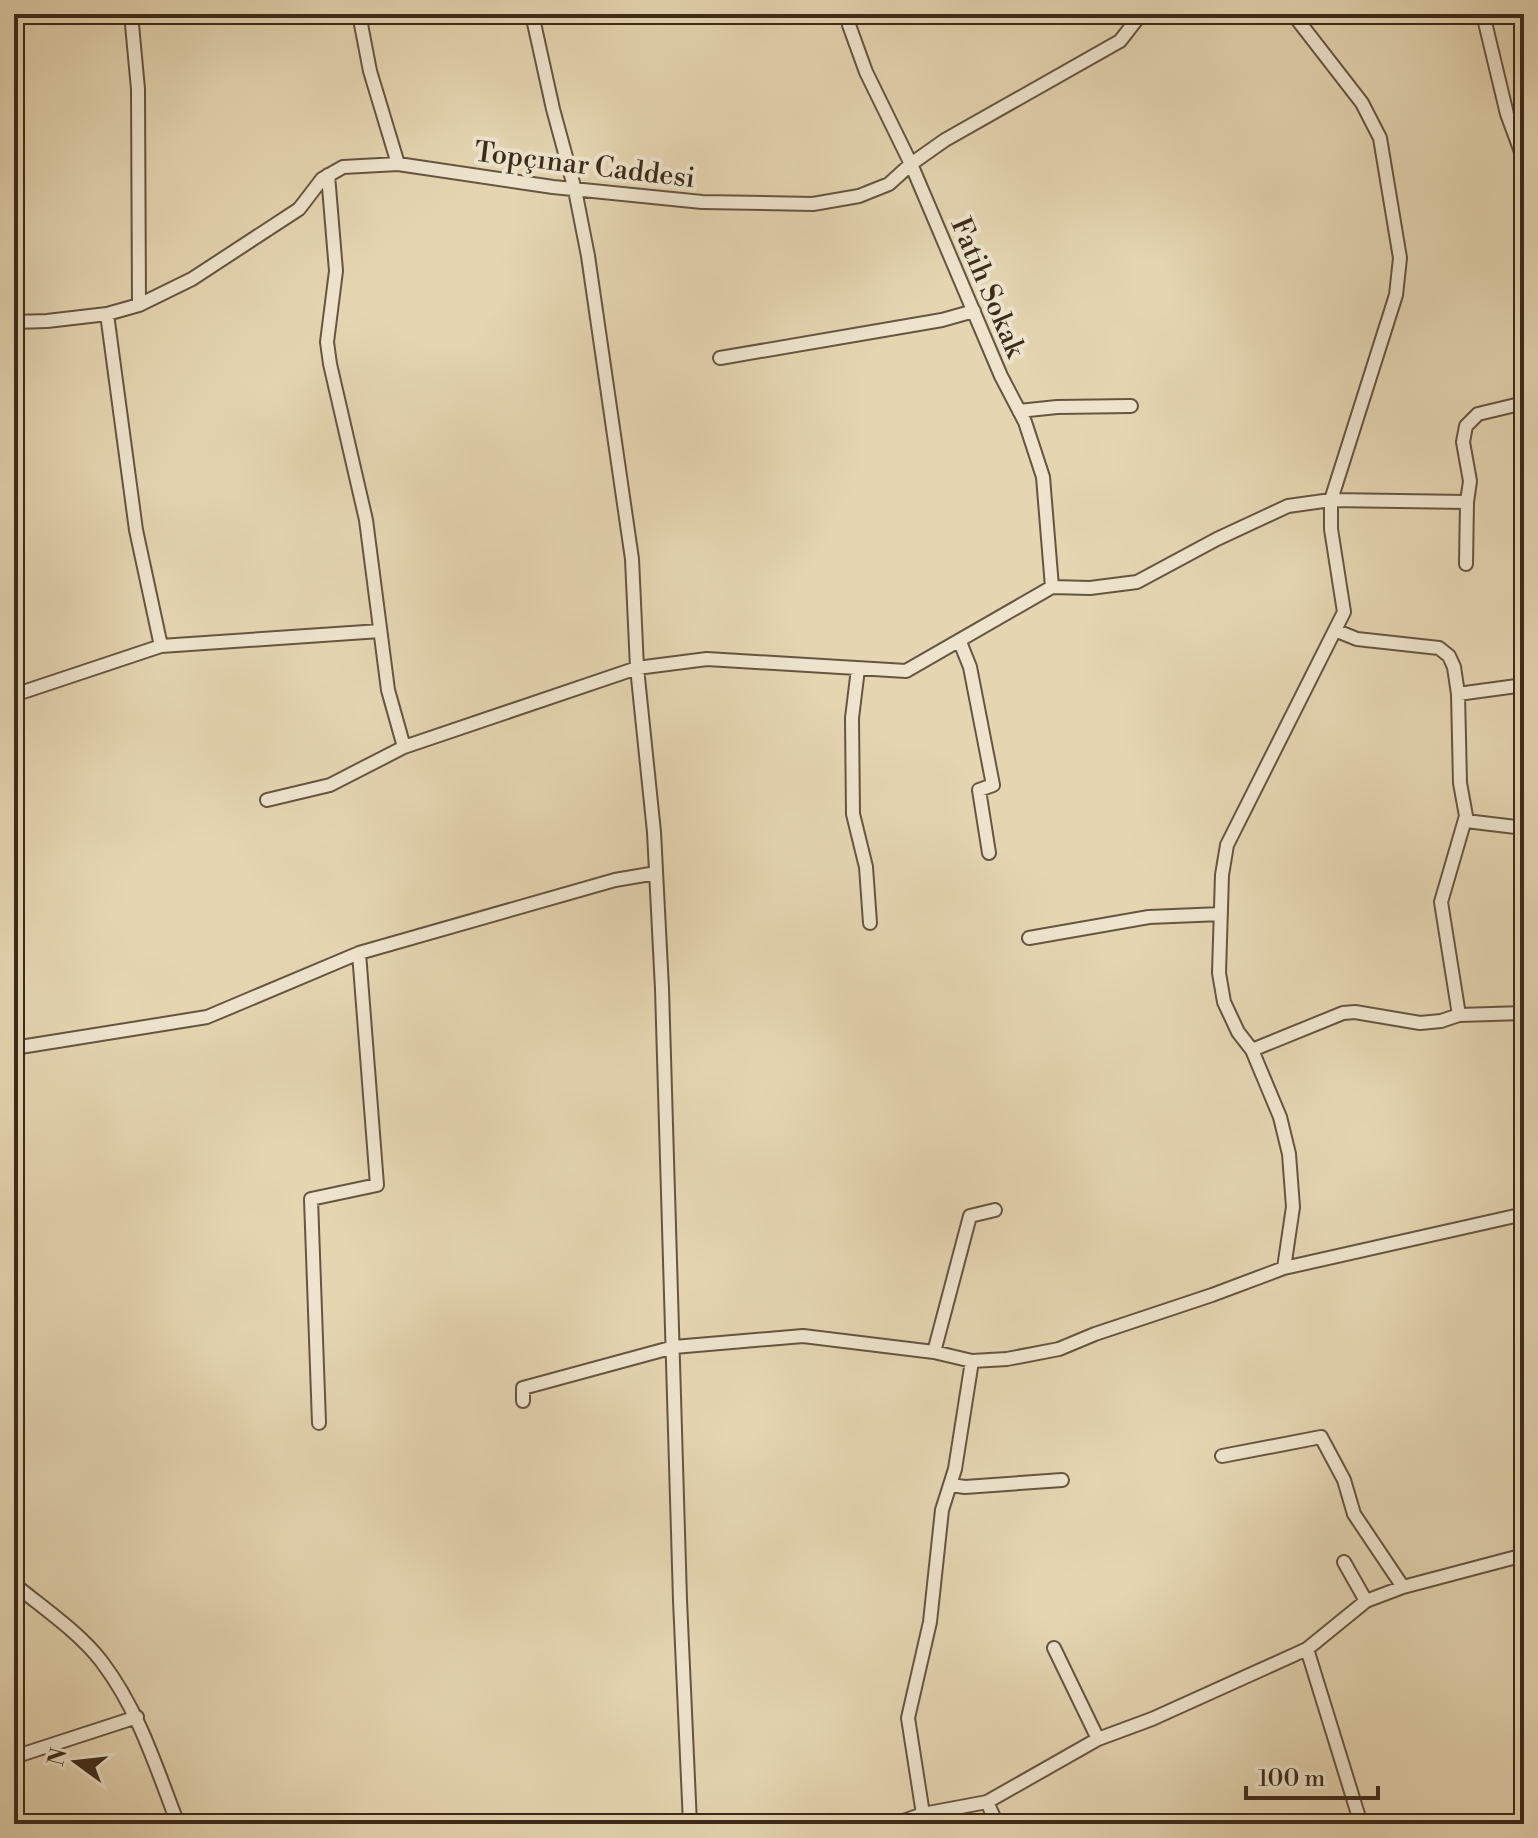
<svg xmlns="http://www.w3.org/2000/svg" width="1538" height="1838" font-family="'Libre Bodoni',serif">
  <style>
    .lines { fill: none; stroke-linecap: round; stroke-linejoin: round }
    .minor-casing { stroke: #665540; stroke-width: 16 }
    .minor { stroke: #eee4cd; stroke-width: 12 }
    .labels { text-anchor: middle; stroke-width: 8; stroke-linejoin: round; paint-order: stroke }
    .street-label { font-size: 28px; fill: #3c2a1a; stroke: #eee4cd }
  </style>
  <rect width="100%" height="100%" fill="#e5d6b2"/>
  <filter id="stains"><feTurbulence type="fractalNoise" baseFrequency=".0025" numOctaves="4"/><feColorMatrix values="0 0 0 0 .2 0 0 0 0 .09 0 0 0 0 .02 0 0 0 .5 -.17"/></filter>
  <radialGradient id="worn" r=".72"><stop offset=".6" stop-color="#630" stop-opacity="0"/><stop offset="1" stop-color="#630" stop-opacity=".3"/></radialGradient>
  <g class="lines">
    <g class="minor-casing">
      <path id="minor" d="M 131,14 L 138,89 L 139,305
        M 359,14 L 370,71 L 398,164
        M 532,14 L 553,109 L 575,190 L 588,256 L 632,559 L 637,668 L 654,832 L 662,989 L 680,1600 L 690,1824
        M 849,14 L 849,25 L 866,72 L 911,164 L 1001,376 L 1025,422 L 1043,477 L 1052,587
        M 1483,14 L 1507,114 L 1524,160
        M 328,175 L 336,271 L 327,342 L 330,364 L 366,520 L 388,690 L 404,747
        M 107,314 L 136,530 L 161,646
        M 14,322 L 47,321 L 107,314 L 139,305 L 192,279 L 299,209 L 322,179 L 343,167 L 398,164 L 553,187 L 702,202 L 813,204 L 859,196 L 889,184 L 911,164 L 945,140 L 1120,41 L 1141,14
        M 720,358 L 942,320 L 974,311
        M 1019,411 L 1057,407 L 1131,406
        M 1466,564 L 1467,502
        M 1337,631 L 1357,639 L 1439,648 L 1449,656 L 1454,667 L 1458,694 L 1460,783 L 1466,816 L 1441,902 L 1459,1015
        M 960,642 L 970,667 L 993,785 L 979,790 L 989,853
        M 858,669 L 852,718 L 853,814 L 866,867 L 870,923
        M 1458,694 L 1524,685
        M 14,695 L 161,646 L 380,631
        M 267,800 L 330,785 L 404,747 L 637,668 L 707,659 L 906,671 L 1052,587 L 1090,588 L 1137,582 L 1217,539 L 1288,506 L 1331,500 L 1467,502 L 1470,481 L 1463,442 L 1466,426 L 1478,414 L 1524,403
        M 1466,821 L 1524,828
        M 1029,938 L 1149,917 L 1221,914
        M 14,1048 L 207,1017 L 359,953 L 615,880 L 656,873
        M 1252,1050 L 1343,1013 L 1355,1012 L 1420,1023 L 1441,1021 L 1459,1015 L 1524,1013
        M 1284,1268 L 1293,1207 L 1289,1154 L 1280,1117 L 1252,1050 L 1238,1032 L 1224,1002 L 1219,973 L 1222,875 L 1227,845 L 1344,612 L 1331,529 L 1331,500 L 1396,295 L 1400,258 L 1380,138 L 1362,103 L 1293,14
        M 934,1352 L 970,1216 L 995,1210
        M 523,1401 L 523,1388 L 674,1347 L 803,1336 L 934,1352 L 972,1361 L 1007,1359 L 1059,1349 L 1095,1334 L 1212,1295 L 1284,1268 L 1524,1214
        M 319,1423 L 311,1199 L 377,1185 L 359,953
        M 1222,1456 L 1321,1437 L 1344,1480 L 1354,1514 L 1403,1587
        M 951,1485 L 965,1487 L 1062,1480
        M 1344,1562 L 1366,1601
        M 14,1584 C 43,1608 79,1632 102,1662 C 139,1711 156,1767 178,1824
        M 1054,1648 L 1098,1739
        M 1307,1649 L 1361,1824
        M 14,1757 L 137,1717
        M 987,1802 L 997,1824
        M 923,1814 L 908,1718 L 930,1622 L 942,1510 L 955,1469 L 972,1361
        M 895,1824 L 923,1814 L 987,1802 L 1098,1739 L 1152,1719 L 1307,1649 L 1366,1601 L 1403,1587 L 1524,1555"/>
    </g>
    <use href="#minor" class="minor"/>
  </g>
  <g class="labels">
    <g class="street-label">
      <text transform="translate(585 164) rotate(7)" y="10">Topçınar Caddesi</text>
      <text transform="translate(989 287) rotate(67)" y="10">Fatih Sokak</text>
    </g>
  </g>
  <rect width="1538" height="1838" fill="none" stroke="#e5d6b2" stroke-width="48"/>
  <rect x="16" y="16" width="1506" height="1806" fill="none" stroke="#3c2a1a" stroke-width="4"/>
  <rect x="24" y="24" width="1490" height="1790" fill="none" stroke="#3c2a1a" stroke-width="2"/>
  <g transform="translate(76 1762) rotate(285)" stroke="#eee4cd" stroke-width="6" paint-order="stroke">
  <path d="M0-6L14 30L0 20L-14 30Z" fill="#3c2a1a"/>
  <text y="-12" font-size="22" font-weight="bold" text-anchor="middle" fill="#3c2a1a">N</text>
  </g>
  <path d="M1246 1786v12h132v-12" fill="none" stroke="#3c2a1a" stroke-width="4"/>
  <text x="1258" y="1786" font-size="24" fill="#3c2a1a" stroke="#eee4cd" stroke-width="6" paint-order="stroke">100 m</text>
  <rect width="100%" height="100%" filter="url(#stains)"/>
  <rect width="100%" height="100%" fill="url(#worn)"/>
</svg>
